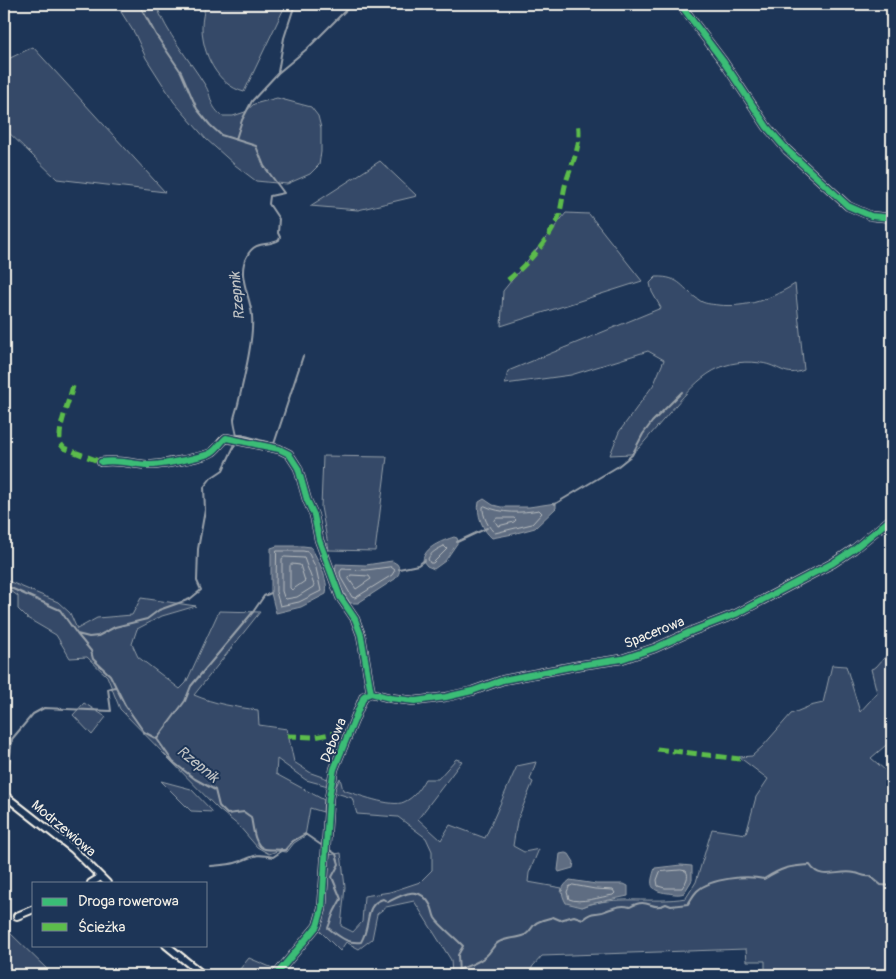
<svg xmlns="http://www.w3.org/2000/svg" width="896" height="979" font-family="Pangolin,sans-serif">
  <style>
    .green { fill: #354a67; stroke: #949ea8 }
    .water { fill: #5e6d82; stroke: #9aa2ab }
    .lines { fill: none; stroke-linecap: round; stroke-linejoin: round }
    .shore { stroke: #b8bcbf; stroke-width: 1 }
    .stream { stroke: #9aa2ab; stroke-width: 2 }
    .minor-casing { stroke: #f4f1e8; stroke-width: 10 }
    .minor { stroke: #1d3557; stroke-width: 6 }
    .quiet { stroke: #5cbc4b; stroke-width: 5; stroke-dasharray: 10 5; stroke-linecap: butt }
    .cycleway-casing { stroke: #1d3557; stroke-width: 9 }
    .cycleway { stroke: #3abd76; stroke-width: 6 }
    .labels { text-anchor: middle; stroke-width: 4; stroke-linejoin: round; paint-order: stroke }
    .street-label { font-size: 14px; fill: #f4f1e8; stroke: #1d3557 }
    .water-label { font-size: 15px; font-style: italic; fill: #c0c3c4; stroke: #1d3557 }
  </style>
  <rect width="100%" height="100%" fill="#1d3557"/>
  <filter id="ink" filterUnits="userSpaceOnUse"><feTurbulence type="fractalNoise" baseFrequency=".02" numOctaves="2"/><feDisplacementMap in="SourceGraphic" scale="10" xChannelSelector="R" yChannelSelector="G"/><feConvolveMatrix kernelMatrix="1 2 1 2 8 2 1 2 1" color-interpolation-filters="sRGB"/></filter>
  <g filter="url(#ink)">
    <path class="green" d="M 116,4 L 156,4 C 166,33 189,59 205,85 C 213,98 208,104 222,116 L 233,116 L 245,112 L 254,104 L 277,98 L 311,107 L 318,116 L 321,128 L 321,152 L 319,165 L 310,174 L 287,184 L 256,181 L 235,165 L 206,139 L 174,102 L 146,58 L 135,34 Z
      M 206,4 L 286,4 L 244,92 C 217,85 202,53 202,27 C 202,19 204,11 206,4 Z
      M 33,47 L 165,192 L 57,179 L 4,128 L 4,61 Z
      M 380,161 L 417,196 L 358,210 L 310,206 Z
      M 566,213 L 589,214 L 642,281 L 501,326 L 503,291 Z
      M 656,277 C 681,276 682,289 699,300 C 704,304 711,304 718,305 C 747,308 771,299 795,284 L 804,370 C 785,378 779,365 761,363 C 715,357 696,382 669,413 C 659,425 649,436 639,448 L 631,454 L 610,455 L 619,432 L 654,384 L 664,360 L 648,351 L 571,375 L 505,384 L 508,371 L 661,308 L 652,292 L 650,283 Z
      M 323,456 L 387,457 L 375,551 L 329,550 L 321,507 Z
      M 8,581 L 58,602 L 70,613 L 77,629 L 97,618 L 132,615 L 141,598 L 196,606 L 162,616 L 137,629 L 132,644 L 138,657 L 180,689 L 186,683 L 219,611 L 260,612 L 194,695 C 215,704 235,707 258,710 L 259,725 L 287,729 L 294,762 L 311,773 L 328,779 L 328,786 L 306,780 L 277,759 L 276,774 L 324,800 L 323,812 L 310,808 L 305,836 L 294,843 L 287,852 L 277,851 L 269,854 L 257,847 L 239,826 L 218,809 L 120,709 L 107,676 L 87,657 L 70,658 L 56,635 L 27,618 L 18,609 L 18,596 L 5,587 Z
      M 892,649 L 892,740 L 871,758 L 892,776 L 892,975 L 765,975 L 765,961 L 747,961 L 746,949 L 542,956 L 533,966 L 528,975 L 452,975 L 451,960 L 414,901 L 386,907 L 377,914 L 372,939 L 359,949 L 346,942 L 340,951 L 318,929 L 323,918 L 329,855 L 341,853 L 345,887 L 341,926 L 353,932 L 362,922 L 364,896 L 390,892 L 420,882 L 432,870 L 432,851 L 426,838 L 398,817 L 357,814 L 352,798 L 333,792 L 340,778 L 343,790 C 356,794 392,808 404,802 C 415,797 419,789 425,779 L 438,779 L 456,759 L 462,761 L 418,819 L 441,840 L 450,825 L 485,838 L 517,766 L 536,762 L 530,780 L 533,782 L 517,821 L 513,846 L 524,852 L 539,849 L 529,873 L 528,882 L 562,888 L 561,893 L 582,907 C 616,894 652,904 686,898 L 696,882 L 712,829 L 746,834 L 756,797 L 768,779 L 739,757 L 752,756 L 763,746 L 791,714 L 810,706 L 823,703 L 832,665 L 846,666 L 860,712 L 877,693 L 871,669 L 876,667 Z
      M 84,703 L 106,717 L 92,735 L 73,715 Z
      M 161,781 L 191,789 L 213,812 L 191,811 Z
      M 4,926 L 6,929 L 53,975 L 4,975 Z
      M 249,958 L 275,969 L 270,975 L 235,975 Z"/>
    <path class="water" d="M 484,499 L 493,505 L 501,507 L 529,507 L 556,503 L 556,508 L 535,528 L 513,534 L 492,538 C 483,531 476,514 479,502 Z
      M 454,537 L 457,538 L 458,542 L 445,561 L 434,569 L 427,566 L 423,561 C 424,547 442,541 454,537 Z
      M 277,546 L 303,546 L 311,547 C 318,560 329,580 326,594 L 301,607 L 276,613 L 271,593 L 271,548 Z
      M 392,561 L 397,564 C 401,570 400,573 395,579 L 358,603 L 350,603 C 343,591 333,579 336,564 L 366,565 Z
      M 565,853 L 569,854 L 574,862 L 573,868 L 559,872 L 558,870 L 560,854 Z
      M 681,865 L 692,866 L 692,880 L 684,893 C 679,895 674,894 668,893 C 648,891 650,883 655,868 Z
      M 570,880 L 596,884 L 624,884 L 628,886 L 628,896 L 590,904 L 582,907 L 566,903 C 560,892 561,887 570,880 Z"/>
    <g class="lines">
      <path class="shore" d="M 485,506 C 501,514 522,513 539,510 L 542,513 L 532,524 L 495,533 C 489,529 482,515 483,507 Z
        M 497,518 L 514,518 L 516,520 L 514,522 L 498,526 L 495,521 Z
        M 444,546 L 447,549 L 433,563 L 430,563 L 428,559 C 431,552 438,549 444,546 Z
        M 277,551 L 303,551 L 308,552 L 316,568 L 321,591 L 299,602 L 280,606 L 276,592 Z
        M 285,557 L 304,558 L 314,585 L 313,587 L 297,597 L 286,599 L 284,597 L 282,591 L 282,559 Z
        M 292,564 L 300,565 L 305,581 L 292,590 L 290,588 L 290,566 Z
        M 391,567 L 395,570 L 392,575 L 355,598 L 352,597 L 341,578 L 340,572 L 342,569 L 366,570 Z
        M 351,575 L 369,576 L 371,579 L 356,589 L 349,579 Z
        M 681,870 L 686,871 C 690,877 685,883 682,888 L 665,888 L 658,886 L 657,880 L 660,872 Z
        M 573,885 L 595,889 L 613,890 L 615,893 L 613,895 C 600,897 580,904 569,899 L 567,892 L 569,887 Z"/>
      <path class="stream" d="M 139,4 L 156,35 L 181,72 L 197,109 L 210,125 L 221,135 L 256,146 L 264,166 L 284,193 L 270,196 L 269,204 L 279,219 L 278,233 L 280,237 L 279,240 C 269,247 256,239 247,256 C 236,275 251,297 252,316 C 254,338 244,378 239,400 C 238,406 235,413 234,419 C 234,425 237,432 237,438
        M 278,72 L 284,38 L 295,4
        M 236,139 L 242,120 L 252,101 L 278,73 L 308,48 L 352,4
        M 238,435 L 242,435 L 274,444 L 303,356
        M 236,442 L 223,470 L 211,478 L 204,487 L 205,510 L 198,549 L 197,581 L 201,590 L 190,599 L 159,610 L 147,619 L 115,627 L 98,636 L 89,637 L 77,634 L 91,651 L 93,659 L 110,675 L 125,705 L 144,732 L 157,739 L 173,762 L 195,779 L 215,790 L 219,806 L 227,814 L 244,812 L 251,817 C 253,826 254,847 265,849 C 271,850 278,849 285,850 L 293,841 L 305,834 L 324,847
        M 555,504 L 617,467 L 632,455 L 643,434 L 652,422 L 682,392
        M 457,542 L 487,528
        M 399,569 L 418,565 L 425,560
        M 4,585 L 60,610 L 77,634
        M 157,739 L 185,701 L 191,686 L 253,612 L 264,596 L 271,593
        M 4,786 L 6,788 L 12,739 L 33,714 L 44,708 L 111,711 L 108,689 L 115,687
        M 328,849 L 336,854 L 339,864 L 332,877 L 341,899 L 334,912 L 328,928 C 339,936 347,944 361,942 C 372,924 363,905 383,899 L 388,902 C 405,893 420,885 431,906 C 433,910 433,914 435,918 C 440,926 456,938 463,946 L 458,955 L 459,975
        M 211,866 C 218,865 227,865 235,863 C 254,858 251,852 273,857 L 279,853 L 281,849
        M 458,970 C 467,966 479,963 486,956 C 491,952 493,945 499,942 C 508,937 516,939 525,935 C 530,932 531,928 535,924 C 539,920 548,919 553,917 L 560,920 L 574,916 L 583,919 C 591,912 593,914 602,912 C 612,909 619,904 630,907 C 649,896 651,912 666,904 L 671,906 L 688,904 C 691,900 693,895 697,891 C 711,878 747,875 764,879 C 781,868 789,866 810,865 C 821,882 839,869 855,873 C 861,874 863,877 870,876 L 881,885 L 892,886"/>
      <g class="minor-casing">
        <path id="minor" d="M 680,4 L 723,61 L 767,127 L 787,150 L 848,206 L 871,216 L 892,218
          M 101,462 C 117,459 131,464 147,465 C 156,466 206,457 212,452 C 217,449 221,442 226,438 L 279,449 L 289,454 L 298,468 L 307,500 L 314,515 L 319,540 L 340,597 L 355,619 L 361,635 L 371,693 L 364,696 L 334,769 L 329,798 L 322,909 L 317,926 L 276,975
          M 371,693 L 390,698 L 415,701 L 446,697 L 472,691 L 503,680 L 575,666 L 622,659 L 655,648 L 692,631 L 736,614 L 833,563 L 854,549 L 892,518
          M 4,795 L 73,849 L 107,883
          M 91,883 L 101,877
          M 17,916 L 34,909
          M 166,945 L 203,975"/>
      </g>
      <use href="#minor" class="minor"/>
      <path class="quiet" d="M 508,280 C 528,263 549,241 559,216 C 562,205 563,193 566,182 C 573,160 582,145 578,122
        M 73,386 C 69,401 60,422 60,437 C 59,442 61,445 64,448 L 101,462
        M 287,736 L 315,737 L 349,730
        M 657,749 L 740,759"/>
      <g class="cycleway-casing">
        <path id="cycleway" d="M 680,4 L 723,61 L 767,127 L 787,150 L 848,206 L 871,216 L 892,218
          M 101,462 C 117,459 131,464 147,465 C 156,466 206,457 212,452 C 217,449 221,442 226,438 L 279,449 L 289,454 L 298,468 L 307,500 L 314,515 L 319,540 L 340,597 L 355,619 L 361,635 L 371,693 L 364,696 L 334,769 L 329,798 L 322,909 L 317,926 L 276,975
          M 371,693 L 390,698 L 415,701 L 446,697 L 472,691 L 503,680 L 575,666 L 622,659 L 655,648 L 692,631 L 736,614 L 833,563 L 854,549 L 892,518"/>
      </g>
      <use href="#cycleway" class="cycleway"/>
    </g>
  </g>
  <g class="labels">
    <g class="street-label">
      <text transform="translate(654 632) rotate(-22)" y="5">Spacerowa</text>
      <text transform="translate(333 740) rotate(-68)" y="5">Dębowa</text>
      <text transform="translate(64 828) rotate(40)" y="5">Modrzewiowa</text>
    </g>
    <g class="water-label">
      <text transform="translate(237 296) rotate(-96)" y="5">Rzepnik</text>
      <text transform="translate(198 764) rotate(39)" y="5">Rzepnik</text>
    </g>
  </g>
  <rect width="896" height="979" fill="none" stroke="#1d3557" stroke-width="20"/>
  <rect x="10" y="10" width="876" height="959" fill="none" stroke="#f4f1e8" stroke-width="2" filter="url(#ink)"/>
  <rect x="32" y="882" width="175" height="65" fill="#1d3557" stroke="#738091"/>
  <rect x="42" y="898" width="25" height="8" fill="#3abd76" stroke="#738091"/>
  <text x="78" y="906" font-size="15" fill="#f4f1e8">Droga rowerowa</text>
  <rect x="42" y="923" width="25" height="8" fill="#5cbc4b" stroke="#738091"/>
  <text x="78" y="932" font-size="15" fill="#f4f1e8">Ścieżka</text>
</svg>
